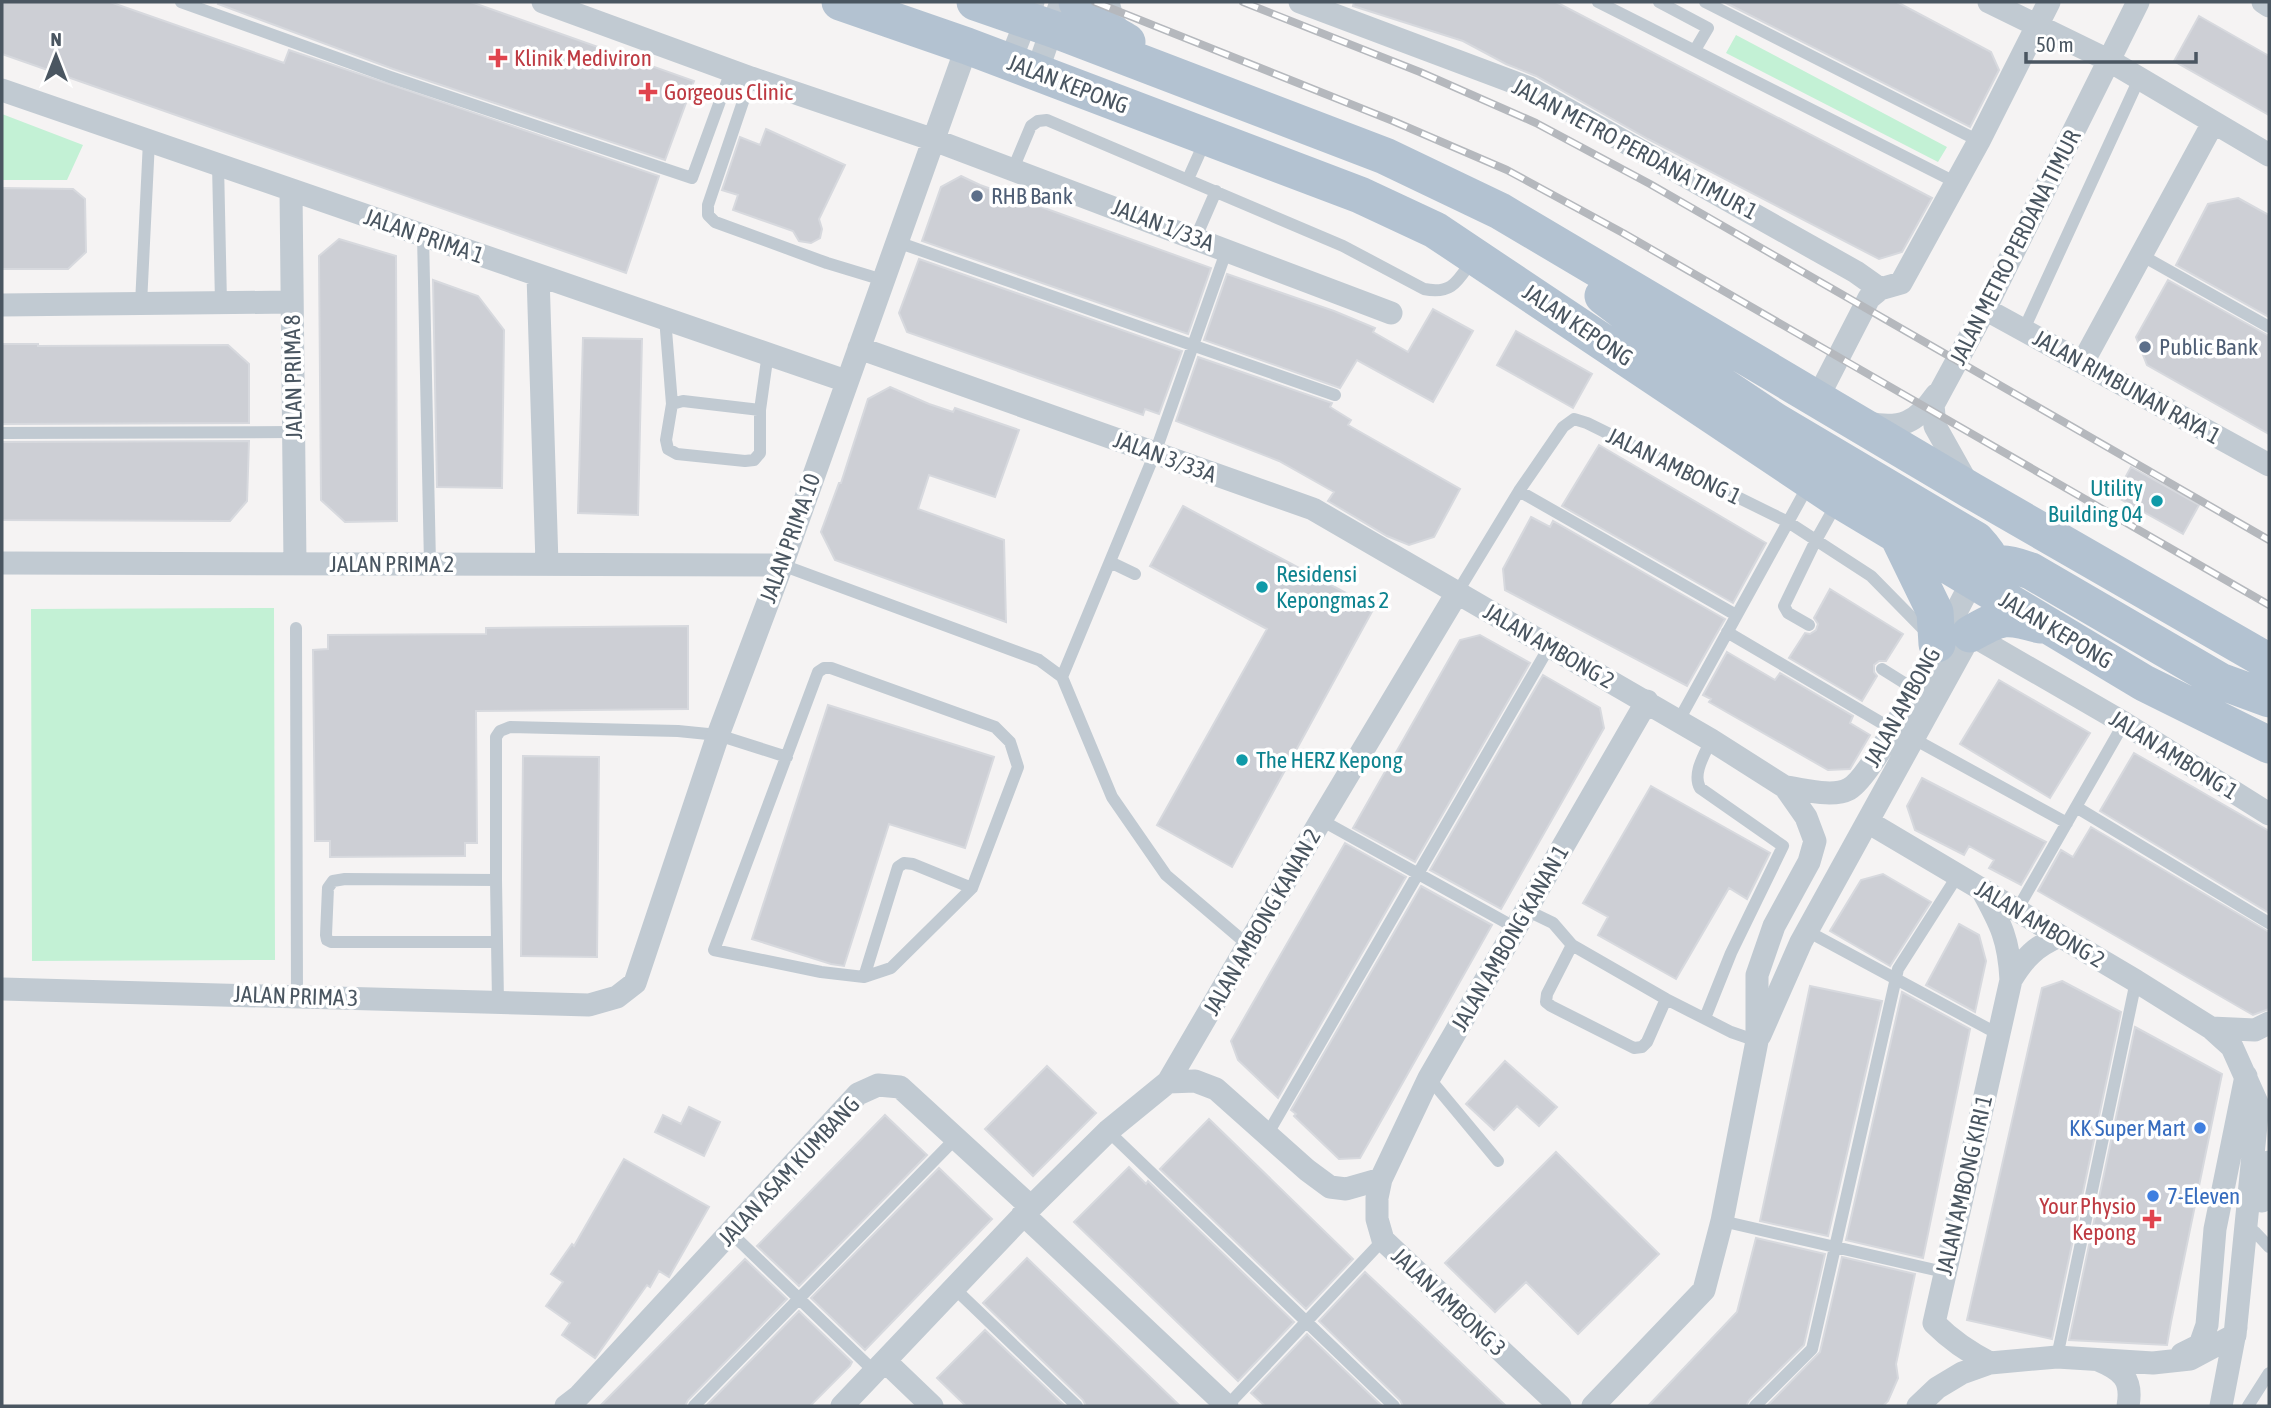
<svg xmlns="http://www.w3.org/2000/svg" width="2271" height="1408" font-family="'Asap Condensed',sans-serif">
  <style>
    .green { fill: #c3f1d5 }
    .building { fill: #cdcfd5; stroke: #d7d9de; stroke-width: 2 }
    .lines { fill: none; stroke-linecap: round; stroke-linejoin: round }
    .service { stroke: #c1cad2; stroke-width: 12 }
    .minor { stroke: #c1cad2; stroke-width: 23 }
    .primary { stroke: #b3c2d1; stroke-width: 37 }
    .rail-casing { stroke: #b5b8bd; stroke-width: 8 }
    .rail { stroke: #fff; stroke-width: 5; stroke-dasharray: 16; stroke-linecap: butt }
    .health-dot { fill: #e0444e; stroke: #fff; stroke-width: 2.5 }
    .service-dot { fill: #5c6f8a; stroke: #fff; stroke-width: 2.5 }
    .culture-dot { fill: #0f9aa8; stroke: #fff; stroke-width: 2.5 }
    .shop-dot { fill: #3f7fe0; stroke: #fff; stroke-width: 2.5 }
    .labels { text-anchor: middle; stroke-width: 7; stroke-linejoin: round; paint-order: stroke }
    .health-label { font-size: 23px; fill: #be3a42; stroke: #fff; text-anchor: start }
    .street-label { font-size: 23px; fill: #4a5661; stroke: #fff }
    .service-label { font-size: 23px; fill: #4e5e75; stroke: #fff; text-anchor: start }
    .culture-label { font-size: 23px; fill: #0d838f; stroke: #fff; text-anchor: start }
    .shop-label { font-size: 23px; fill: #366cbe; stroke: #fff; text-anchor: end }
  </style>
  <rect width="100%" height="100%" fill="#f5f3f3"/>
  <path class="green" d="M 1736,35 L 1947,147 L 1938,162 L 1726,53 Z
    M 2,114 L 83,145 L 67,180 L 2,180 Z
    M 274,608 L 275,960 L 32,961 L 31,609 Z"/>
  <path class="building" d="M 2,2 L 110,2 L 284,63 L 289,50 L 659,176 L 626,273 L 2,54 Z
    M 219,2 L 471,2 L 694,81 L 665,160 L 393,69 L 218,4 Z
    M 1354,2 L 1556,2 L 1932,198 L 1902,252 L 1879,259 L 1648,139 L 1536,76 L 1506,64 L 1463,41 L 1353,6 Z
    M 1724,2 L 1897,2 L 1991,52 L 1999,70 L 1970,127 Z
    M 2199,16 L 2269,56 L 2269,115 L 2174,61 Z
    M 766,129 L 845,165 L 819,219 L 822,229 L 820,238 L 811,243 L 799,241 L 793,231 L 733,210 L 738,195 L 722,190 L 740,137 L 760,145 Z
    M 961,176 L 980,185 L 1211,268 L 1188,334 L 922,241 L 941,187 Z
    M 2,188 L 73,189 L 85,199 L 86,252 L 68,269 L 2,269 Z
    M 2238,198 L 2269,215 L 2269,317 L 2176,265 L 2208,204 Z
    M 339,239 L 396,256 L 397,521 L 345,522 L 321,500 L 319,256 Z
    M 919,259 L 1182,351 L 1159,414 L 1145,409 L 1143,415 L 907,332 L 899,313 Z
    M 1227,274 L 1334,311 L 1375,328 L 1373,332 L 1408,352 L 1433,309 L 1473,331 L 1433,402 L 1357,360 L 1340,388 L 1204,340 Z
    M 433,280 L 478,296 L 504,330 L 502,488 L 437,487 Z
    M 2168,280 L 2269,336 L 2269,434 L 2147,365 L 2136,337 Z
    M 1516,331 L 1592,374 L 1573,408 L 1497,365 Z
    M 583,338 L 642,339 L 638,515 L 578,513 Z
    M 2,344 L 38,344 L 38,346 L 228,345 L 249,364 L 249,423 L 2,424 Z
    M 1198,357 L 1332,403 L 1330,407 L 1351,420 L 1348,425 L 1460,489 L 1434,537 L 1409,545 L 1387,536 L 1328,501 L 1334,492 L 1279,461 L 1176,421 Z
    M 890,387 L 929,404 L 953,412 L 955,408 L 1019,430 L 995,497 L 929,475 L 918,509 L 1004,540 L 1006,622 L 835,560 L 821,532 L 839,483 L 841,483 L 868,399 Z
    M 249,441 L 247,501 L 230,521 L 2,520 L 2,442 Z
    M 1599,445 L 1766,543 L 1733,603 L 1562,506 Z
    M 2131,467 L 2199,505 L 2183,534 L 2115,496 Z
    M 1183,506 L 1374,608 L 1232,867 L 1157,825 L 1267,629 L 1150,566 Z
    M 1531,517 L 1550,527 L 1553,521 L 1725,619 L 1687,686 L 1505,590 L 1503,569 Z
    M 1830,589 L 1903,634 L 1886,661 L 1879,661 L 1874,665 L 1874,672 L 1877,676 L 1862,701 L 1789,658 L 1805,633 L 1810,634 L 1816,630 L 1818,624 L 1814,618 Z
    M 688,626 L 688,709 L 476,711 L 477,843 L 465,843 L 465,856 L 330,857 L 330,841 L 315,841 L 313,650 L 328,649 L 328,635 L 486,634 L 486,628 Z
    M 1480,635 L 1530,663 L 1415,862 L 1353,828 L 1460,640 Z
    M 1727,652 L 1775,680 L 1780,673 L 1853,716 L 1850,723 L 1870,735 L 1850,769 L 1828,770 L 1709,702 L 1711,699 L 1703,695 Z
    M 1543,675 L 1600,708 L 1604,728 L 1501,909 L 1430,870 Z
    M 1999,680 L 2090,733 L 2050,798 L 1960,744 Z
    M 828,705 L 994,757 L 965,848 L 889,824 L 844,966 L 831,964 L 752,939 Z
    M 2134,753 L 2269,831 L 2269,913 L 2100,811 Z
    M 523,756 L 599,757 L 597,957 L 521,956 Z
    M 1922,778 L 2046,842 L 2021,885 L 1989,868 L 1994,860 L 1969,846 L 1964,855 L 1915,830 L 1907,806 Z
    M 1651,786 L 1770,853 L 1747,899 L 1729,888 L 1676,979 L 1598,935 L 1608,917 L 1583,903 Z
    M 2091,827 L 2269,932 L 2269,1009 L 2253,1015 L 2038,891 L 2061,850 L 2073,857 Z
    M 1345,843 L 1406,877 L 1278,1098 L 1238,1060 L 1231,1041 Z
    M 1883,874 L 1931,902 L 1890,966 L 1830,931 L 1861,880 Z
    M 1421,886 L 1492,925 L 1360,1158 L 1339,1159 L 1294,1116 L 1296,1114 L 1291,1110 Z
    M 1959,924 L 1979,935 L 1986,961 L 1975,1012 L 1926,985 Z
    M 2062,981 L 2121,1012 L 2052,1339 L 1967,1320 L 2042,988 Z
    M 1810,986 L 1882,1001 L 1828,1236 L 1760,1221 Z
    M 1902,992 L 1970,1029 L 1923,1258 L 1846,1240 Z
    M 2135,1027 L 2222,1074 L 2171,1322 L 2167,1345 L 2069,1340 Z
    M 1505,1061 L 1557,1107 L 1539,1126 L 1517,1106 L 1494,1130 L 1466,1104 Z
    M 1047,1066 L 1096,1113 L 1033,1176 L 985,1129 Z
    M 689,1107 L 720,1122 L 704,1156 L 655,1132 L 663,1115 L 681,1124 Z
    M 885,1115 L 927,1155 L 799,1286 L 757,1246 Z
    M 1209,1119 L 1353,1259 L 1306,1309 L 1160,1169 Z
    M 1556,1152 L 1659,1254 L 1578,1334 L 1526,1282 L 1495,1312 L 1445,1263 Z
    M 624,1159 L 709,1207 L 669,1277 L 659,1271 L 650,1287 L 647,1285 L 595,1358 L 562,1335 L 570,1323 L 546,1306 L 563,1282 L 551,1274 L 572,1244 L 574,1246 Z
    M 1129,1167 L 1146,1184 L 1148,1181 L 1294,1322 L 1238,1381 L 1074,1222 Z
    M 939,1168 L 992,1219 L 865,1350 L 811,1298 Z
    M 1756,1238 L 1825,1254 L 1804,1345 L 1749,1400 L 1746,1406 L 1648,1406 L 1737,1312 Z
    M 1842,1257 L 1915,1274 L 1896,1364 L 1898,1378 L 1888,1401 L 1883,1406 L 1767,1406 L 1820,1352 Z
    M 1027,1258 L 1057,1287 L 1180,1406 L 1086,1406 L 1083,1400 L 983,1303 Z
    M 745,1259 L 787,1299 L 688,1400 L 685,1406 L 600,1406 Z
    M 1365,1272 L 1416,1320 L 1506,1406 L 1403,1406 L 1400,1400 L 1319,1321 Z
    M 799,1311 L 852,1362 L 850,1366 L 810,1406 L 706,1406 Z
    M 985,1330 L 1065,1406 L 966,1406 L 937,1378 Z
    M 1307,1334 L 1382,1406 L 1265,1406 L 1251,1393 Z"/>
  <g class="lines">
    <path class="service" d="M 181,2 L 390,77 L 692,178 L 731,71
      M 1598,2 L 1955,182
      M 1659,2 L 1708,28 L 1695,50
      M 1705,2 L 1979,141
      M 751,78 L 708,205 L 708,215 L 715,222 L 827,263 L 883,280
      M 218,164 L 221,303
      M 1013,169 L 1031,126 L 1038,121 L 1047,120 L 1343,246 L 1424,289 C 1453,295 1458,280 1473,259
      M 1188,179 L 1205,141
      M 423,235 L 430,564
      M 1196,237 L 1216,191
      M 897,242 L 1335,395
      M 2141,255 L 2269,327
      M 141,304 L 149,141
      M 665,318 L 672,404
      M 2024,329 L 2139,79
      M 760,410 L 683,401 L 672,404 L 666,440 L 668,449 L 677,454 L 745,461 L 754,460 L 760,453 L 760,410 L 768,353
      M 2,433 L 293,432
      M 1519,491 L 1736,615
      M 1110,562 L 1135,574
      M 782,565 L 1039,660 L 1062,677
      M 1457,593 L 1519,491 L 1563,427 L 1574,419 L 1587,423 L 1788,522 L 1871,576 L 1928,634
      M 1809,625 L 1788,613 L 1784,606 L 1815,542 L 1838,501
      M 296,628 L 297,996
      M 1727,632 L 1892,729
      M 824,668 L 831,668 L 995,727 L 1010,742 L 1018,767 L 972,888 L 891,968 L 864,977 L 821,972 L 714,950 L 818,672 Z
      M 1882,669 L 1914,689
      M 1062,677 L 1155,453 L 1227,249
      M 1062,677 L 1112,797 L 1166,875 L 1248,945
      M 1679,720 L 1809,484
      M 1914,739 L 2067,823
      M 2076,807 L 2269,923
      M 1321,820 L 1516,928
      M 496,880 L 496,737 L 500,731 L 510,727 L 678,731 L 718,735 L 787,757
      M 1526,910 L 1553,923 L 1572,945 L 1666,999 L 1731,1032 L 1757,1041
      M 2017,910 L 2124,723
      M 1807,931 L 1998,1034
      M 497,942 L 331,942 L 327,940 L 326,935 L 328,888 L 333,881 L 345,879 L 496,880 L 498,1002
      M 1572,945 L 1547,994 L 1546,1002 L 1551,1006 L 1634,1048 L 1642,1047 L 1647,1042 L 1666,999
      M 864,977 L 898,867 L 904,863 L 913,864 L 972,888
      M 1705,1018 L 1731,953 L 1783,846 L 1700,788 C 1692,773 1705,754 1711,740
      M 1429,1078 L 1498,1161
      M 1108,1131 L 1394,1406
      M 1267,1135 L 1549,647
      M 1722,1221 L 1944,1272
      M 730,1232 L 875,1372
      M 2255,1232 L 2269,1247
      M 954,1288 L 1077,1406
      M 2057,1357 L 2136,981
      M 694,1406 L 956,1138
      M 1227,1406 L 1383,1240
      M 1755,1406 L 1812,1349 L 1898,969 L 1958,875
      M 2248,1406 L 2269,1373"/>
    <path class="minor" d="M 543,2 L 751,78 L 934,140 L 1391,313
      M 1108,2 L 1113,21 L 1123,37
      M 1300,2 L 1529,88 L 1856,272 L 1880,289
      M 1989,2 L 2110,61 L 2269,155
      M 2263,2 L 2269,6
      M 1010,62 L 1033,2
      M 1037,72 L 1061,2
      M 2,90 L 846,381
      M 291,190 L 295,564
      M 538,275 L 547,564
      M 2,305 L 292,302
      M 1985,309 L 2269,465
      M 859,348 L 1313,509 L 1711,740 L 1785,787 L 1806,817 L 1815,841 L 1809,862 L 1774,926 L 1757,975 L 1757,1041 L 1722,1221 L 1704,1290 L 1593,1406
      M 2083,362 L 2213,123
      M 1817,399 L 1869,298 L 1880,289 L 1901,283 L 1979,141 L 2049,2
      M 1868,423 C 1901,430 1917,422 1936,395
      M 1967,483 L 1935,426 L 1933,405 L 1985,309 L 2138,2
      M 2,563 L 782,565
      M 1970,634 L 2124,723 L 2269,814
      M 1785,787 C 1803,789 1832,798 1849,789 C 1877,774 1952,617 1973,580
      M 1868,822 L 2136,981 L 2211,1028 L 2232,1047 L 2258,1105 L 2235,1335
      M 1982,890 C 2001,924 2009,940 2011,980 L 1934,1323 C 1951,1340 1968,1352 1990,1363
      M 2011,980 C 2024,958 2036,946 2060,936
      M 2,989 L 589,1005 L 617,997 L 635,983 L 718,735 L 782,565 L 967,46
      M 2211,1028 L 2255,1030 L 2269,1023
      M 1760,1035 L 1801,942 L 1977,623
      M 1168,1082 L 1195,1081 L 1216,1089 L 1307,1170 L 1330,1187 L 1346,1189 L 1381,1179
      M 2262,1201 L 2269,1162
      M 1023,1214 L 1227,1406
      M 2182,1354 L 2200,1345 L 2207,1325 L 2215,1229 L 2246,1076
      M 2098,1360 C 2122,1370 2133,1379 2128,1406
      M 885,1361 L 932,1406
      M 566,1406 L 579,1396 L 858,1094 L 878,1085 L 900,1087 L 1031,1207
      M 842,1406 L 1031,1207 L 1108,1131 L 1168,1082 L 1321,820 L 1457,593
      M 1560,1406 L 1383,1240 L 1377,1219 L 1377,1198 L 1381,1179 L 1429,1078 L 1647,701
      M 1918,1406 L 1937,1388 L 1962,1373 L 1990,1363 L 2057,1357 L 2153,1363 L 2190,1359 L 2235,1335
      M 2221,1406 L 2236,1327"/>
    <path class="primary" d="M 840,2 L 967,46 L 1360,195 L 1435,230 L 1839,500 L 2144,683 L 2269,745
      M 975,2 L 1053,29 L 1385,156 L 1500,211 L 1972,491 L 2269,662
      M 1077,2 C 1084,21 1111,32 1127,42
      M 1603,296 L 1718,383 L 1775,421 L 1976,540 C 1992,557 1999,570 1996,594
      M 1897,534 L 1935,612 L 1937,644
      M 1976,576 C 1993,558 2009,563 2031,571 L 2220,681 L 2269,699
      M 1970,634 C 2002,616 2005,615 2040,625"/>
    <g class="rail-casing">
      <path id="rail" d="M 1095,2 L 1393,121 L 1507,170 L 1623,233 L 2269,605
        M 1243,2 L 1420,72 L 1536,123 L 1650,184 L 2269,540"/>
    </g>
    <use href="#rail" class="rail"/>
  </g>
  <g class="health-dot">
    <path d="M494.5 47.5h7v7h7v7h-7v7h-7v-7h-7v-7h7z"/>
    <path d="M644.5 81.5h7v7h7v7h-7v7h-7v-7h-7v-7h7z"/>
    <path d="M2148.5 1208.5h7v7h7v7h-7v7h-7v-7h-7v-7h7z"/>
  </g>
  <g class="service-dot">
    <circle cx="977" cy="196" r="7"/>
    <circle cx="2145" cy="347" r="7"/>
  </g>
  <g class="culture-dot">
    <circle cx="2157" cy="501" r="7"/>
    <circle cx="1262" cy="587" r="7"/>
    <circle cx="1242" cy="760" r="7"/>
  </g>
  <g class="shop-dot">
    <circle cx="2200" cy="1128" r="7"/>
    <circle cx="2153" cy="1196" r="7"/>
  </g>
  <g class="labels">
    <g class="health-label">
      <text x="514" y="66">Klinik Mediviron</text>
      <text x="664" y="100">Gorgeous Clinic</text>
      <text x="2136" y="1214" text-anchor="end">Your Physio<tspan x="2136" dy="26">Kepong</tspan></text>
    </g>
    <g class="street-label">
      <text transform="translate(1068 84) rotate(21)" y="8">JALAN KEPONG</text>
      <text transform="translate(1635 149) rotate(28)" y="8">JALAN METRO PERDANA TIMUR 1</text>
      <text transform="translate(1163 225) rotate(21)" y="8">JALAN 1/33A</text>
      <text transform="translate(424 236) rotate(19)" y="8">JALAN PRIMA 1</text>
      <text transform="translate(2015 247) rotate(-63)" y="8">JALAN METRO PERDANA TIMUR</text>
      <text transform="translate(1578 325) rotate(34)" y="8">JALAN KEPONG</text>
      <text transform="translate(293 377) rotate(-91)" y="8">JALAN PRIMA 8</text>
      <text transform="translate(2127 387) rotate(29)" y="8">JALAN RIMBUNAN RAYA 1</text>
      <text transform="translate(1165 457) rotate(20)" y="8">JALAN 3/33A</text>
      <text transform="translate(1674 466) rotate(26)" y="8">JALAN AMBONG 1</text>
      <text transform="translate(790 538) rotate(-70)" y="8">JALAN PRIMA 10</text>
      <text x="392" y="572">JALAN PRIMA 2</text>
      <text transform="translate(2056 630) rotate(31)" y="8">JALAN KEPONG</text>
      <text transform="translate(1549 646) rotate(30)" y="8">JALAN AMBONG 2</text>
      <text transform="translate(1902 707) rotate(-61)" y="8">JALAN AMBONG</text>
      <text transform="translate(2174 755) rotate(32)" y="8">JALAN AMBONG 1</text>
      <text transform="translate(1262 922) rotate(-60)" y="8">JALAN AMBONG KANAN 2</text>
      <text transform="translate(2040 924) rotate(31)" y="8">JALAN AMBONG 2</text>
      <text transform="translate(1510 938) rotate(-60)" y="8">JALAN AMBONG KANAN 1</text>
      <text transform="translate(296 996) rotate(2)" y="8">JALAN PRIMA 3</text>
      <text transform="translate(789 1171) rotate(-47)" y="8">JALAN ASAM KUMBANG</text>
      <text transform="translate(1964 1185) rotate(-77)" y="8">JALAN AMBONG KIRI 1</text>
      <text transform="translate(1449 1302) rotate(43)" y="8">JALAN AMBONG 3</text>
    </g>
    <g class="service-label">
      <text x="991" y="204">RHB Bank</text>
      <text x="2159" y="355">Public Bank</text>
    </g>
    <g class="culture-label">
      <text x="2143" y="496" text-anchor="end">Utility<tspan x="2143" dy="26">Building 04</tspan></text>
      <text x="1276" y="582">Residensi<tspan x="1276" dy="26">Kepongmas 2</tspan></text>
      <text x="1256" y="768">The HERZ Kepong</text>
    </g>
    <g class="shop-label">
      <text x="2186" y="1136">KK Super Mart</text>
      <text x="2167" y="1204" text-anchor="start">7-Eleven</text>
    </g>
  </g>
  <rect width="2271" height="1408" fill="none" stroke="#4a5661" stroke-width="7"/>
  <g transform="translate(56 56)" stroke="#ffffff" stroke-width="5" paint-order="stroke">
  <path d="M0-5L12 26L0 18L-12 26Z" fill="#4a5661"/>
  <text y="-10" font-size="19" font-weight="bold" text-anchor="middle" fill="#4a5661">N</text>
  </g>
  <path d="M2026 52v10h170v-10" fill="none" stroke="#4a5661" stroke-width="3.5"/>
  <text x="2036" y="52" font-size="21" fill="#4a5661" stroke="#ffffff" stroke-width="5" paint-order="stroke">50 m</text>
</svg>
